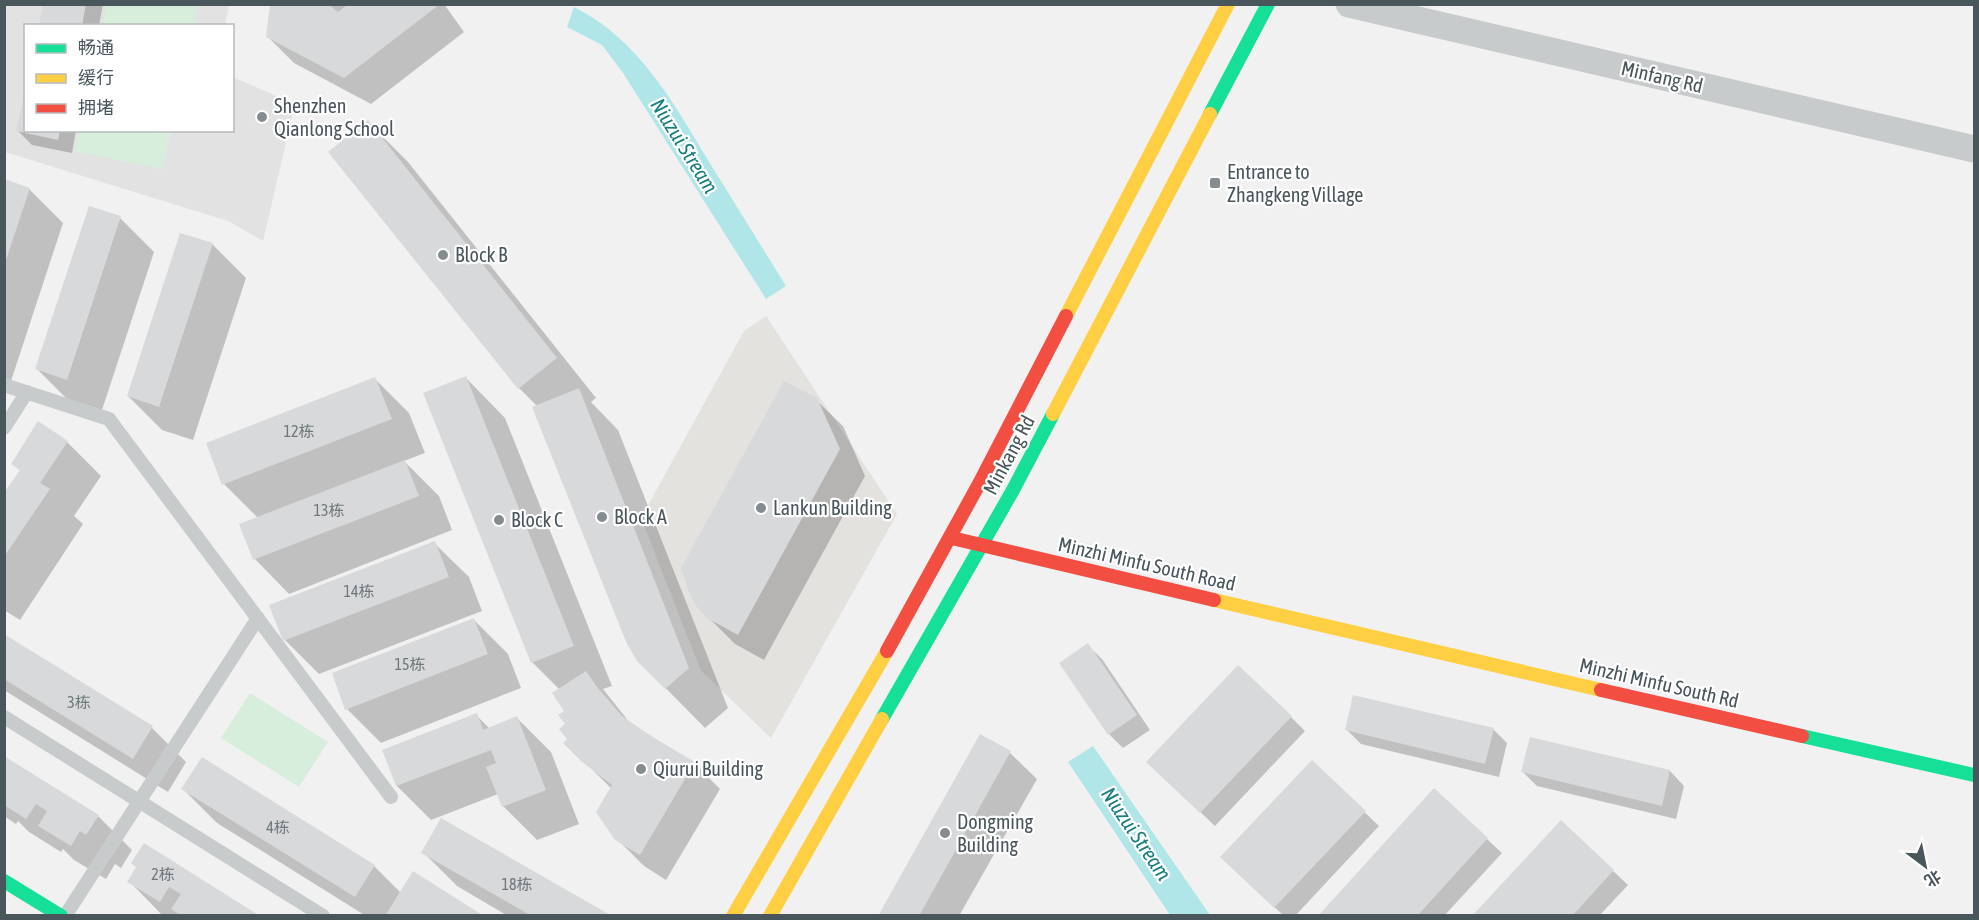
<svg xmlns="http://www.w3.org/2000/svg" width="1979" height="920" font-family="'Asap Condensed','Noto Sans SC',sans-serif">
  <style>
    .commercial { fill: #e4e2df }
    .education { fill: #e3e2e2 }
    .green { fill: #d8eedc }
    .water { fill: #b0e6e7 }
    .shadow { fill: #0003 }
    .building { fill: #d8d9da }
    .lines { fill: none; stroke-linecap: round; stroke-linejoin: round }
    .lane { stroke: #c8cbcc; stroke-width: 14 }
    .street { stroke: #c8cbcc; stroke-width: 27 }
    .fast { stroke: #16e098; stroke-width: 14 }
    .slow { stroke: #ffcf43; stroke-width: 14 }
    .jam { stroke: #f24e42; stroke-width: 14 }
    .poi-dot { fill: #848c90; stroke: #fff; stroke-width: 2 }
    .labels { text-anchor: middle; stroke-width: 4.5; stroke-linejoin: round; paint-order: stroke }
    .number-label { font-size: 16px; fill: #6e787c }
    .street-label { font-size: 20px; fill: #49565b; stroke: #fff }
    .poi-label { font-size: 20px; fill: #49565b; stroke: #fff; text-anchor: start }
    .water-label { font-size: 21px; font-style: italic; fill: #197e80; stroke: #fff }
  </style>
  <rect width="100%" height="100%" fill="#f1f1f1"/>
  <path class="commercial" d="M 766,316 L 897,514 L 771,738 L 701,671 L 641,518 L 744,331 Z"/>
  <path class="education" d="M 4,5 L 229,5 L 225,25 L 26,26 L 26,130 L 232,130 L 233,77 L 295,104 L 263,241 L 228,221 L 5,152 Z"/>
  <path class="green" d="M 107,5 L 107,4 L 198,5 L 194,25 L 103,25 Z
    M 79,131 L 171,131 L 162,169 L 75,151 Z
    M 250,693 L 328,742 L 299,787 L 221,738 Z"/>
  <path class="water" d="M 574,7 C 639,39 675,105 711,165 C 736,205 761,246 786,286 L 766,299 L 623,73 L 602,45 L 567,27 Z
    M 1093,746 L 1210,915 L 1170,915 L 1068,762 Z"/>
  <path class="shadow" d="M 45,4 L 103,4 L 99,26 L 41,26 Z
    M 271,4 L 444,4 L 464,32 L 371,104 L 294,63 L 267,36 Z
    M 26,96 L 26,130 L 76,130 L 72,153 L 32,145 L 18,131 Z
    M 368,122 L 408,162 L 596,398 L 591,402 L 618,430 L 728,708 L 705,728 L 638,660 L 537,406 L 519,388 L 331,152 Z
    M 4,181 L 29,189 L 63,223 L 10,384 L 4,383 Z
    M 120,218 L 154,252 L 101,413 L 71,403 L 37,369 Z
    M 212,244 L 246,278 L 193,440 L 162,430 L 128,396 Z
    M 466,378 L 505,418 L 612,686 L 603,689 L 630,723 L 694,763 L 720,789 L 666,880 L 644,866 L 617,839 L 612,789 L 565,743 L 569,740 L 566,711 L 560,690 L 532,662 Z
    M 375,379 L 409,413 L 425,453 L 404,461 L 439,496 L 452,530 L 289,594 L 255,559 L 241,525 L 258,518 L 224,484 Z
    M 816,400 L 843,426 L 865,476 L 764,660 L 735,644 L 708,617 Z
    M 67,442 L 101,476 L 74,516 L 83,524 L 20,620 L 4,610 L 4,496 L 21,471 L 12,463 Z
    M 434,543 L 469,577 L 482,611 L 319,674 L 285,640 Z
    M 474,620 L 508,654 L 521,688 L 381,743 L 347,709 Z
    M 4,635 L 152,728 L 186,762 L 168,792 L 4,690 Z
    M 1087,645 L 1102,659 L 1150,730 L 1123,748 L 1109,734 Z
    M 476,715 L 490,729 L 517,718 L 551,752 L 579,824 L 537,840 L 503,806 L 498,794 L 431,820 L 397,786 L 384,751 Z
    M 1291,717 L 1305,731 L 1215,826 L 1162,776 Z
    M 1493,729 L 1507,743 L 1499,777 L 1361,744 L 1347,730 Z
    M 981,736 L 1010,753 L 1037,779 L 959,916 L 879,916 Z
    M 4,758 L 98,816 L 132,850 L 121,868 L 115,864 L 106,879 L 74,860 L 63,849 L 61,852 L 29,832 L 18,821 L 16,824 L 4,816 Z
    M 202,759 L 374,866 L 401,893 L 481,916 L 366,916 L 217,823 L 183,789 Z
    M 1312,762 L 1379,826 L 1295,916 L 1284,916 L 1236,871 Z
    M 1670,771 L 1684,786 L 1676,819 L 1537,786 L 1523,772 Z
    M 1434,790 L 1502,853 L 1444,916 L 1320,916 Z
    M 1561,822 L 1628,885 L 1599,916 L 1474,916 Z
    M 423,852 L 609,916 L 508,916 L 457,886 Z
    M 137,868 L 257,916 L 163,916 L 129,881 Z"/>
  <path class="building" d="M 43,4 L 86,4 L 82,26 L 39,26 Z
    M 270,4 L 328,4 L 338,12 L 348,4 L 440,4 L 344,78 L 266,37 Z
    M 25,93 L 26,130 L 60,130 L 58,140 L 16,131 Z
    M 368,120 L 557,358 L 518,389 L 328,152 Z
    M 4,179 L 30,188 L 5,263 L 4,263 Z
    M 89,206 L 121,216 L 67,380 L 35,369 Z
    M 180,233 L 213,243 L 159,407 L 127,396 Z
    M 466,376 L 574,646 L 531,663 L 423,393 Z
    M 375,377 L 392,419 L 222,485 L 206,443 Z
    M 784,381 L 817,398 L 840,449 L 738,635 L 707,618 L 697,607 L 690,595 L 681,568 Z
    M 579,388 L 689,668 L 665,689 L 637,661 L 627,644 L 532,407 Z
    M 38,421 L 68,441 L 40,483 L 50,489 L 4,557 L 4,493 L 20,470 L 11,464 Z
    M 405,460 L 419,496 L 253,560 L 239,524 Z
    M 435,541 L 449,577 L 283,641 L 269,605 Z
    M 474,618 L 488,654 L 345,710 L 332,673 Z
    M 4,634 L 153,726 L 133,759 L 4,679 Z
    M 1088,643 L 1137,715 L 1108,735 L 1059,663 Z
    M 1238,665 L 1292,716 L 1200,813 L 1146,762 Z
    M 586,671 L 597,687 L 622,716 L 654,738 L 695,762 L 640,855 L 615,840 L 596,812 L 612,785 L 581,761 L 563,743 L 567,739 L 559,729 L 565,724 L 558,715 L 564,711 L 552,693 Z
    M 1353,695 L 1494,728 L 1485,764 L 1345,730 Z
    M 477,713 L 483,730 L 517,716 L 546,790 L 502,807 L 486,767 L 496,763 L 491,750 L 396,786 L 382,750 Z
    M 980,734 L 1011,751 L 919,916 L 878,916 Z
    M 1530,737 L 1670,770 L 1662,806 L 1521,772 Z
    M 4,756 L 99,815 L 86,835 L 80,831 L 71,846 L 38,826 L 47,811 L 36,804 L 26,819 L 4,805 Z
    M 202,757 L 375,865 L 355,897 L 181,789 Z
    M 1312,760 L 1366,811 L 1274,908 L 1220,857 Z
    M 1434,788 L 1488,838 L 1417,916 L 1318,916 Z
    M 441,818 L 612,916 L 532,916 L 421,853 Z
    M 1561,820 L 1614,870 L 1572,916 L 1472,916 Z
    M 144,843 L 260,916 L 182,916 L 171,909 L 181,894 L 169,887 L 160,902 L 127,882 L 136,867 L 131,863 Z
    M 413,871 L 484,916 L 385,916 Z"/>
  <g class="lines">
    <path class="lane" d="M 4,385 L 109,419 L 391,797
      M 4,428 L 27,392
      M 4,717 L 323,916
      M 65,916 L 258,618"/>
    <path class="street" d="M 1349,4 L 1974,149"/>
    <path class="fast" d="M 1210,114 L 1268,4
      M 882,719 L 1013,490 L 1053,414
      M 1802,736 L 1974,775
      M 4,881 L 61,916"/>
    <path class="slow" d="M 1066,316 L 1228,4
      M 1053,414 L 1210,114
      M 1214,600 L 1601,690
      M 733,916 L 887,651
      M 770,916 L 882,719"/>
    <path class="jam" d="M 956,539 L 1214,600
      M 887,651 L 979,484 L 1066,316
      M 1601,690 L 1802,736"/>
  </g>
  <g class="poi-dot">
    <circle cx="262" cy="117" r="6"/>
    <rect x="1209" y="177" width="12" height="12" rx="3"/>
    <circle cx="443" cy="255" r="6"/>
    <circle cx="761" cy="508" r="6"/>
    <circle cx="602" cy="517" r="6"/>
    <circle cx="499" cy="520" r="6"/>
    <circle cx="641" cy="769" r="6"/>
    <circle cx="945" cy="833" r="6"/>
  </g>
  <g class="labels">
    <g class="number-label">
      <text x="299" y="437">12栋</text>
      <text x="329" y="516">13栋</text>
      <text x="359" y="597">14栋</text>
      <text x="410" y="670">15栋</text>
      <text x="79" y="708">3栋</text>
      <text x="278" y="833">4栋</text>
      <text x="163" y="880">2栋</text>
      <text x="517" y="890">18栋</text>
    </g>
    <g class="street-label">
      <text transform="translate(1662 77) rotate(13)" y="7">Minfang Rd</text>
      <text transform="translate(1009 455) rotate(-62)" y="7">Minkang Rd</text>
      <text transform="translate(1147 564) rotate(13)" y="7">Minzhi Minfu South Road</text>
      <text transform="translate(1659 683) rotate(13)" y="7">Minzhi Minfu South Rd</text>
    </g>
    <g class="poi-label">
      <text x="274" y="113">Shenzhen<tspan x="274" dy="23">Qianlong School</tspan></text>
      <text x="1227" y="179">Entrance to<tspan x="1227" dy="23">Zhangkeng Village</tspan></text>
      <text x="455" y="262">Block B</text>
      <text x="773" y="515">Lankun Building</text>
      <text x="614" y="524">Block A</text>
      <text x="511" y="527">Block C</text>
      <text x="653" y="776">Qiurui Building</text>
      <text x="957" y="829">Dongming<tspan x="957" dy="23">Building</tspan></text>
    </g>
    <g class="water-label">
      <text transform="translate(684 146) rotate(58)" y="7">Niuzui Stream</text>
      <text transform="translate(1136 834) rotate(56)" y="7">Niuzui Stream</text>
    </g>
  </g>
  <rect width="1979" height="920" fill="none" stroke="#49565b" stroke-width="12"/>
  <rect x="24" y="24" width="210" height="108" fill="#ffffff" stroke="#b6bbbd" stroke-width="1.5"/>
  <rect x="36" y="44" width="30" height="9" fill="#16e098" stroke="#b6bbbd" stroke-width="1.5"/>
  <text x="78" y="54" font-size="18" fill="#49565b">畅通</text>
  <rect x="36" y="74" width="30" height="9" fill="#ffcf43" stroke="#b6bbbd" stroke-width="1.5"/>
  <text x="78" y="84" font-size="18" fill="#49565b">缓行</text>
  <rect x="36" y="104" width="30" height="9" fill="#f24e42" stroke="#b6bbbd" stroke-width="1.5"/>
  <text x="78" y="114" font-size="18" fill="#49565b">拥堵</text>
  <g transform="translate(1925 866) rotate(148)" stroke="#ffffff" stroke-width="4.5" paint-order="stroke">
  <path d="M0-4.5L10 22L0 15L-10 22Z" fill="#49565b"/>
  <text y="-9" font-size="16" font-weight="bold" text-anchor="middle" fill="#49565b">北</text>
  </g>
</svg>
